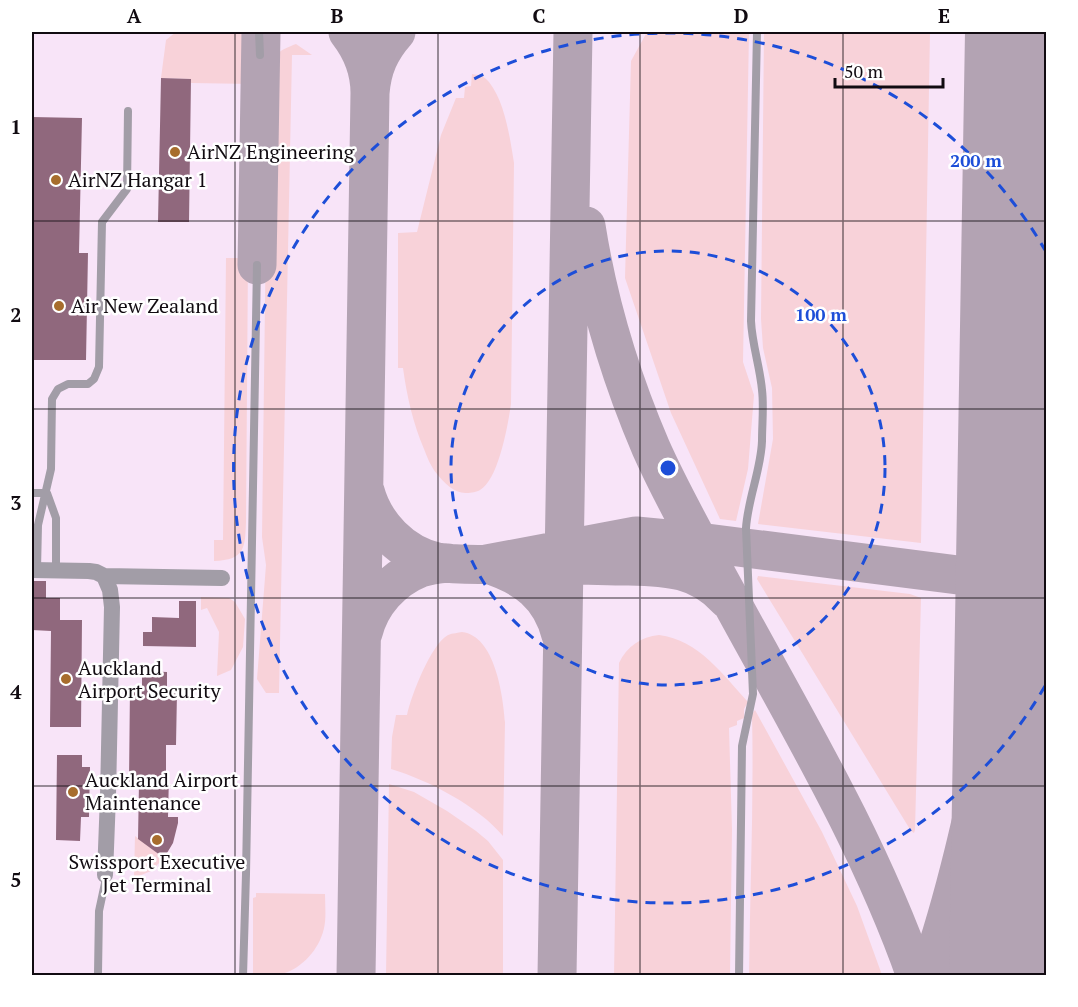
<svg xmlns="http://www.w3.org/2000/svg" width="1078" height="1007" font-family="'PT Serif',serif">
  <style>
    .green { fill: #f8d2d9 }
    .lines { fill: none; stroke-linecap: round; stroke-linejoin: round }
    .taxiway { stroke: #b3a3b3; stroke-width: 39 }
    .runway { stroke: #b3a3b3; stroke-width: 98 }
    .building { fill: #90687d }
    .service { stroke: #a29da7; stroke-width: 8 }
    .minor { stroke: #a29da7; stroke-width: 16 }
    .grid { fill: none; stroke: #110b11; stroke-width: 1.5; stroke-opacity: 0.55 }
    .ring { fill: none; stroke: #1d4ed8; stroke-width: 3; stroke-dasharray: 10 8 }
    .poi-dot { fill: #a76d2d; stroke: #fff; stroke-width: 2 }
    .labels { text-anchor: middle; stroke-width: 5; stroke-linejoin: round; paint-order: stroke }
    .poi-label { font-size: 20px; fill: #110b11; stroke: #fff; text-anchor: start }
    .centre { fill: #1d4ed8; stroke: #fff; stroke-width: 3 }
    .ring-label { font-size: 18px; text-anchor: middle; font-weight: bold; fill: #1d4ed8; stroke: #fff; stroke-width: 5; stroke-linejoin: round; paint-order: stroke }
    .neatline { fill: none; stroke: #110b11; stroke-width: 2 }
    .grid-label { font-size: 20px; text-anchor: middle; font-weight: bold; fill: #110b11 }
  </style>
  <rect width="100%" height="100%" fill="#f8e4f8"/>
  <path class="green" d="M 176,32 L 239,32 C 256,44 253,65 252,84 L 191,83 L 191,79 L 161,78 L 166,40 Z
    M 647,32 L 749,32 L 743,362 L 754,395 L 748,469 L 736,521 L 720,519 L 671,413 L 625,278 L 631,61 Z
    M 764,32 L 930,32 L 921,543 L 758,524 L 773,439 L 772,388 L 763,348 L 761,319 Z
    M 296,44 L 312,55 L 292,55 L 279,693 L 266,693 L 257,679 L 266,565 L 262,537 L 268,69 C 275,53 280,50 296,44 Z
    M 472,74 C 479,75 484,76 489,82 C 505,102 510,138 514,163 L 511,404 C 508,424 499,479 480,490 C 477,492 471,493 467,493 C 455,494 444,483 437,474 C 431,467 427,457 424,449 C 413,423 407,397 403,368 L 398,368 L 398,233 L 417,232 L 441,135 L 456,98 L 464,98 L 465,87 L 471,86 Z
    M 226,258 L 248,258 L 246,522 C 245,548 245,560 214,561 L 214,540 L 223,540 Z
    M 758,576 L 910,594 L 921,598 L 915,830 L 914,833 L 911,831 L 757,579 Z
    M 201,597 L 229,598 L 235,602 L 245,619 L 243,647 L 231,670 L 217,676 L 219,632 L 207,608 L 201,610 Z
    M 462,632 C 495,636 503,695 505,722 L 503,836 C 478,806 428,780 391,769 L 392,737 L 396,715 L 407,715 C 411,696 431,644 448,635 C 453,633 458,633 462,632 Z
    M 659,635 C 699,640 723,675 748,702 L 744,709 L 744,718 L 737,721 L 737,725 L 729,728 L 732,830 L 730,975 L 614,976 L 619,663 C 627,646 641,637 659,635 Z
    M 755,710 L 822,832 L 857,906 L 882,975 L 749,976 C 750,888 754,801 752,714 Z
    M 389,784 L 414,792 L 447,811 L 476,831 L 488,841 L 503,860 L 503,975 L 386,975 Z
    M 135,836 L 164,858 L 151,871 L 134,878 Z
    M 256,893 L 325,894 C 325,903 326,913 325,922 C 323,942 309,962 290,971 C 279,976 265,976 253,975 L 253,898 L 256,897 Z"/>
  <g class="lines">
    <path class="taxiway" d="M 348,32 C 362,50 370,69 370,93
      M 586,226 C 598,302 621,378 651,448 C 675,502 705,553 733,605 C 799,726 870,845 916,976
      M 257,265 L 261,32
      M 365,491 C 374,525 402,554 437,562 C 460,566 488,564 512,564
      M 487,564 L 636,536 L 699,542 L 1005,581
      M 487,564 C 525,576 551,595 561,635
      M 567,565 C 588,565 608,566 629,566 C 668,567 699,568 727,599
      M 363,633 C 370,604 392,579 420,568 C 429,565 438,564 448,563
      M 356,976 L 370,93 C 372,68 380,50 396,32
      M 557,976 L 573,32
      M 928,976 C 962,878 981,776 1003,676"/>
    <path class="runway" d="M 998,976 L 1014,32"/>
  </g>
  <path class="building" d="M 161,78 L 191,79 L 189,222 L 158,222 Z
    M 32,117 L 82,118 L 79,253 L 88,253 L 86,360 L 32,360 Z
    M 32,581 L 46,581 L 46,598 L 60,598 L 60,620 L 82,620 L 81,727 L 50,727 L 51,631 L 32,630 Z
    M 179,601 L 196,601 L 196,647 L 143,646 L 143,632 L 152,632 L 152,617 L 179,618 Z
    M 142,671 L 167,672 L 167,692 L 177,692 L 176,745 L 166,745 L 166,775 L 169,775 L 168,817 L 178,817 L 178,823 L 173,843 L 164,858 L 138,839 L 139,782 L 129,782 L 130,686 L 142,686 Z
    M 57,755 L 82,755 L 82,767 L 90,767 L 89,817 L 81,817 L 80,841 L 56,840 Z"/>
  <g class="lines">
    <path class="service" d="M 259,32 L 260,55
      M 32,493 L 46,493
      M 47,493 L 56,518 L 56,570
      M 37,570 L 38,525 L 51,469 L 52,399 L 58,389 L 68,384 L 88,384 L 94,379 L 99,367 L 102,222 L 127,189 L 128,111
      M 98,973 L 99,911 L 105,883 L 105,875
      M 243,976 L 246,874 L 257,265
      M 739,976 L 742,746 L 753,694 L 746,528 C 748,498 761,470 762,441 C 762,424 764,406 762,390 C 760,367 752,344 751,321 L 757,32"/>
    <path class="minor" d="M 32,570 L 89,571 L 96,572 L 104,576 L 222,578
      M 104,576 L 110,590 L 112,607 L 108,796 L 105,875"/>
  </g>
  <path class="grid" d="M 235,32 L 235,976M 438,32 L 438,976M 640,32 L 640,976M 843,32 L 843,976M 32,221 L 1046,221M 32,409 L 1046,409M 32,598 L 1046,598M 32,786 L 1046,786"/>
  <g class="ring">
    <circle cx="668" cy="468" r="217"/>
    <path d="M1045 686A435 435 0 1 1 1045 250"/>
  </g>
  <g class="poi-dot">
    <circle cx="175" cy="152" r="6"/>
    <circle cx="56" cy="180" r="6"/>
    <circle cx="59" cy="306" r="6"/>
    <circle cx="66" cy="679" r="6"/>
    <circle cx="73" cy="792" r="6"/>
    <circle cx="157" cy="840" r="6"/>
  </g>
  <g class="labels">
    <g class="poi-label">
      <text x="187" y="159">AirNZ Engineering</text>
      <text x="68" y="187">AirNZ Hangar 1</text>
      <text x="71" y="313">Air New Zealand</text>
      <text x="78" y="675">Auckland<tspan x="78" dy="23">Airport Security</tspan></text>
      <text x="85" y="787">Auckland Airport<tspan x="85" dy="23">Maintenance</tspan></text>
      <text x="157" y="869" text-anchor="middle">Swissport Executive<tspan x="157" dy="23">Jet Terminal</tspan></text>
    </g>
  </g>
  <circle cx="668" cy="468" r="9" class="centre"/>
  <g class="ring-label">
    <text x="976" y="167">200 m</text>
    <text x="821" y="321">100 m</text>
  </g>
  <rect width="1078" height="1007" fill="none" stroke="#ffffff" stroke-width="66"/>
  <path d="M835 78v9h108v-9" fill="none" stroke="#110b11" stroke-width="3"/>
  <text x="844" y="78" font-size="18" fill="#110b11" stroke="#ffffff" stroke-width="4.5" paint-order="stroke">50 m</text>
  <rect x="33" y="33" width="1012" height="941" class="neatline"/>
  <g class="grid-label">
    <text x="134" y="23">A</text>
    <text x="337" y="23">B</text>
    <text x="539" y="23">C</text>
    <text x="741" y="23">D</text>
    <text x="944" y="23">E</text>
    <text x="16" y="134">1</text>
    <text x="16" y="322">2</text>
    <text x="16" y="510">3</text>
    <text x="16" y="699">4</text>
    <text x="16" y="887">5</text>
  </g>
</svg>
